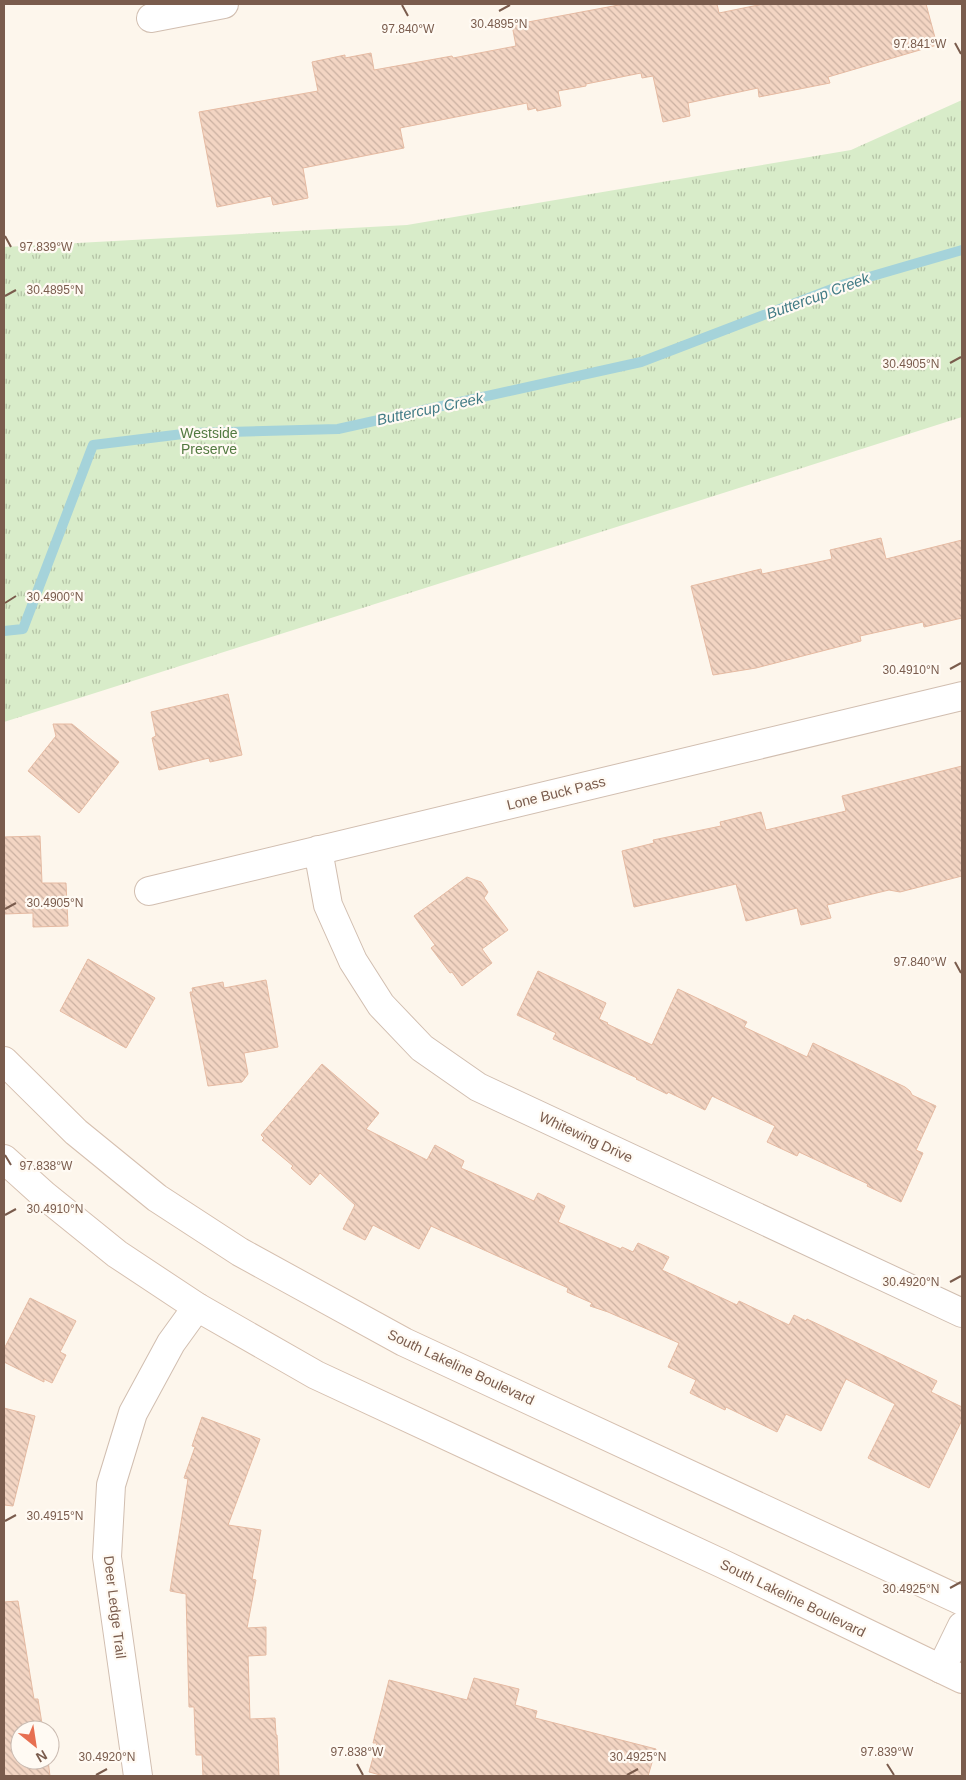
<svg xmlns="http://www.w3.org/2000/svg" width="966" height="1780" font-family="Arial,sans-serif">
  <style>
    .grass { fill: url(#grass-tufts) }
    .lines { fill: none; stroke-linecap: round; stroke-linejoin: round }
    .stream { stroke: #a5d3da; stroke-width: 10 }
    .building { fill: url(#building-back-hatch); stroke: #e6bba3 }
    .street-casing { stroke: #d1beb0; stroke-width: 30 }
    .secondary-casing { stroke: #d6c0b0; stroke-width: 30 }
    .street { stroke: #fff; stroke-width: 28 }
    .secondary { stroke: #fff; stroke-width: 28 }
    .ticks { fill: none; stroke: #7a5c4d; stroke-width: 2 }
    .labels { text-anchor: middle; stroke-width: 4.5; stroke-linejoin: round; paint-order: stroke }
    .park-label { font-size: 14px; fill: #537a41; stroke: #fffaf3 }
    .street-label { font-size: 14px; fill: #7a5c4d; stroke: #fffaf3 }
    .water-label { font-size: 15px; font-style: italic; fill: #437c86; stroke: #fffaf3 }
    .ticks-label { font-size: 12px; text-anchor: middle; fill: #7a5c4d; stroke: #fffaf3; stroke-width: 4.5; stroke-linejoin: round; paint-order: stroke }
  </style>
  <defs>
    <pattern id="grass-tufts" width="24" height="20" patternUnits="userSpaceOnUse" patternTransform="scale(1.25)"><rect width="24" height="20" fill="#d8ecc9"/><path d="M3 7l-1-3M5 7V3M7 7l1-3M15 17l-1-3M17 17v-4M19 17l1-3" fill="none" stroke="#b4c2a5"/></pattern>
    <pattern id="building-back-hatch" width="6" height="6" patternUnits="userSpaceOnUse" patternTransform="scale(1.25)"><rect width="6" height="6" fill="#f3d5c3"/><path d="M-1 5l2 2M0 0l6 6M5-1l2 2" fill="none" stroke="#cab0a1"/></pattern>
  </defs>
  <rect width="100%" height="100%" fill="#fdf6ec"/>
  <path class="grass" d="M 962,100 L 962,417 L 4,722 L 4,247 L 407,225 L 851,150 Z"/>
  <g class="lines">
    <path class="stream" d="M 4,631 L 23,629 L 93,445 L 191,433 L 338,429 L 641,362 L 845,284 L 962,250"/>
  </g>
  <path class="building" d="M 624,4 L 717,4 L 719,13 L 763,4 L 926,4 L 937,45 L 828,77 L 830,83 L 759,97 L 758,88 L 688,103 L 690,116 L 663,122 L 653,76 L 642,78 L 641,73 L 586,84 L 586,86 L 558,91 L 561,106 L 537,111 L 536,108 L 528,110 L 527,103 L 400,128 L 404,148 L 303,168 L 308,198 L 273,205 L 271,196 L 217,207 L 199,112 L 318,91 L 312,62 L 345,55 L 345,58 L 371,53 L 374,70 L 452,56 L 453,58 L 516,46 L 512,25 Z
    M 881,538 L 886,559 L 962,540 L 962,618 L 924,627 L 923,622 L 860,636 L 861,641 L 756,668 L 713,675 L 691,586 L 761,569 L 762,574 L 832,559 L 830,550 Z
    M 228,694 L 242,755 L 210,762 L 209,758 L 159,770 L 152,738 L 156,736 L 151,712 Z
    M 53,724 L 72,724 L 119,762 L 79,813 L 28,771 L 56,736 Z
    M 962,766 L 962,876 L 900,892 L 889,890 L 827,905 L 831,918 L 801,925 L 797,908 L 746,921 L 736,884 L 634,907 L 622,851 L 654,843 L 653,840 L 721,826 L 720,822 L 761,812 L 766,830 L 846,811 L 842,796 Z
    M 40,836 L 42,883 L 66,883 L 68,926 L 33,927 L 33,913 L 4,914 L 4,837 Z
    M 467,877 L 481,882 L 488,892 L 484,898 L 508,930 L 482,949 L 492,963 L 462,986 L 452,972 L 450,973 L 431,948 L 435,945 L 414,916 Z
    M 88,959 L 155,998 L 126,1048 L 60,1011 Z
    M 538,971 L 606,1003 L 599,1019 L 608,1023 L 607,1024 L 652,1045 L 678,989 L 747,1022 L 744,1027 L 807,1057 L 813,1043 L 905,1087 L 910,1091 L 912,1095 L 936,1106 L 916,1150 L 923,1153 L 901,1202 L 867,1186 L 868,1184 L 799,1152 L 797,1156 L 767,1142 L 775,1126 L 712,1096 L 705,1110 L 668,1092 L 667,1094 L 636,1079 L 637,1078 L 553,1039 L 556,1033 L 517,1015 Z
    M 266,980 L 278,1047 L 244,1053 L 248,1074 L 242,1082 L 208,1086 L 190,992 L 193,992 L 192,988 L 223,982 L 224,988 Z
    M 322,1064 L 379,1113 L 366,1129 L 427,1160 L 435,1145 L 464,1161 L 461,1168 L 534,1201 L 538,1193 L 565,1206 L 558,1222 L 621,1249 L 622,1247 L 633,1252 L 638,1243 L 669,1257 L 662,1270 L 737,1305 L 739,1301 L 789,1325 L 794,1315 L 806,1321 L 807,1319 L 937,1381 L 931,1392 L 962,1407 L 962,1420 L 929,1488 L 868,1458 L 895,1404 L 846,1379 L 821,1431 L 786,1414 L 777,1432 L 726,1407 L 725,1410 L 690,1393 L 696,1380 L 668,1367 L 679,1343 L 608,1312 L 590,1306 L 592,1303 L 567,1292 L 568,1288 L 431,1226 L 419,1249 L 373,1225 L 365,1240 L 343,1229 L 355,1205 L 320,1173 L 310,1185 L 291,1168 L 293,1166 L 262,1140 L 264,1138 L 261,1135 Z
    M 30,1298 L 76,1321 L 60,1352 L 66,1355 L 52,1383 L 44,1379 L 44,1382 L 4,1362 L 4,1349 Z
    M 4,1408 L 35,1416 L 13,1506 L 4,1505 Z
    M 202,1417 L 260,1439 L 228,1525 L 261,1530 L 252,1579 L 256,1580 L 247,1628 L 266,1627 L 266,1655 L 248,1656 L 250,1719 L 275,1718 L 276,1735 L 277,1735 L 279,1776 L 203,1776 L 202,1755 L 196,1755 L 194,1707 L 189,1707 L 186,1594 L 170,1591 L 188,1479 L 184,1478 L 195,1447 L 192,1446 Z
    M 18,1601 L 34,1699 L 38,1699 L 43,1730 L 20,1730 L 20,1760 L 48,1760 L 50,1776 L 4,1776 L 4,1602 Z
    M 474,1678 L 519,1689 L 515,1705 L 537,1711 L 535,1718 L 656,1749 L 648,1776 L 384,1776 L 369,1772 L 377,1743 L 373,1743 L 389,1680 L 467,1700 Z"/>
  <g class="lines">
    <g class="street-casing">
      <path id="street" d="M 151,18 L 224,4
        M 318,850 L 328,905 L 353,961 L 381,1005 L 422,1048 L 478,1087 L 962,1313
        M 149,891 L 962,696
        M 941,1669 L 962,1626
        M 138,1776 L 107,1557 L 111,1485 L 133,1413 L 171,1343 L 197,1307"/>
    </g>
    <g class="secondary-casing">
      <path id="secondary" d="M 4,1061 L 76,1132 L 157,1198 L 240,1252 L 404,1342 L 962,1601
        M 4,1159 L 44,1195 L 117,1254 L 197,1307 L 316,1375 L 723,1564 L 962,1679"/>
    </g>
    <use href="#street" class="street"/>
    <use href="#secondary" class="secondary"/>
  </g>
  <path class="ticks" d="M 402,5 L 408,16M 499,11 L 510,5M 955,43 L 961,54M 5,236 L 11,247M 5,296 L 16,290M 950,363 L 961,357M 5,603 L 16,596M 950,669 L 961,663M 5,909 L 16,903M 955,962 L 961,973M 5,1155 L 11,1165M 5,1215 L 16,1209M 950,1282 L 961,1276M 5,1521 L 16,1515M 950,1588 L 961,1582M 357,1764 L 363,1775M 887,1764 L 894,1775M 96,1775 L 107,1769M 627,1775 L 638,1769"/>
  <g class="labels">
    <g class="park-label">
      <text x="209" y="438">Westside<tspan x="209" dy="16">Preserve</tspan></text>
    </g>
    <g class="street-label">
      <text transform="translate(556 793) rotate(-14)" y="5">Lone Buck Pass</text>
      <text transform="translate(586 1137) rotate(25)" y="5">Whitewing Drive</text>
      <text transform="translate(461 1367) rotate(25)" y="5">South Lakeline Boulevard</text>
      <text transform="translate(793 1598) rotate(26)" y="5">South Lakeline Boulevard</text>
      <text transform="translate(115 1607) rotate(83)" y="5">Deer Ledge Trail</text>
    </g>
    <g class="water-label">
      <text transform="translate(818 296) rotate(-20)" y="5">Buttercup Creek</text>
      <text transform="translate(430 409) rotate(-12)" y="5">Buttercup Creek</text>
    </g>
  </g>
  <g class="ticks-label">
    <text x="499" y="28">30.4895°N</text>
    <text x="408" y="33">97.840°W</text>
    <text x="920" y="48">97.841°W</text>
    <text x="46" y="251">97.839°W</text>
    <text x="55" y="294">30.4895°N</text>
    <text x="911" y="368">30.4905°N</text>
    <text x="55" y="601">30.4900°N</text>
    <text x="911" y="674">30.4910°N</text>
    <text x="55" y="907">30.4905°N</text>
    <text x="920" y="966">97.840°W</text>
    <text x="46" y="1170">97.838°W</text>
    <text x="55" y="1213">30.4910°N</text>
    <text x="911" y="1286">30.4920°N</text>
    <text x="55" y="1520">30.4915°N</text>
    <text x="911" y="1593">30.4925°N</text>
    <text x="357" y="1756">97.838°W</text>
    <text x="887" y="1756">97.839°W</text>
    <text x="107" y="1761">30.4920°N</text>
    <text x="638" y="1761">30.4925°N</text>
  </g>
  <rect width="966" height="1780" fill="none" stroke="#7a5c4d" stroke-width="10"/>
  <g transform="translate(35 1745) rotate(150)"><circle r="24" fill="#fffaf3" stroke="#cabbb1"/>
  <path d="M0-4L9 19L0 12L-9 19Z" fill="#e76f51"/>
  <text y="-8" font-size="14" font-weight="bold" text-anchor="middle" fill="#7a5c4d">N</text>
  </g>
</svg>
